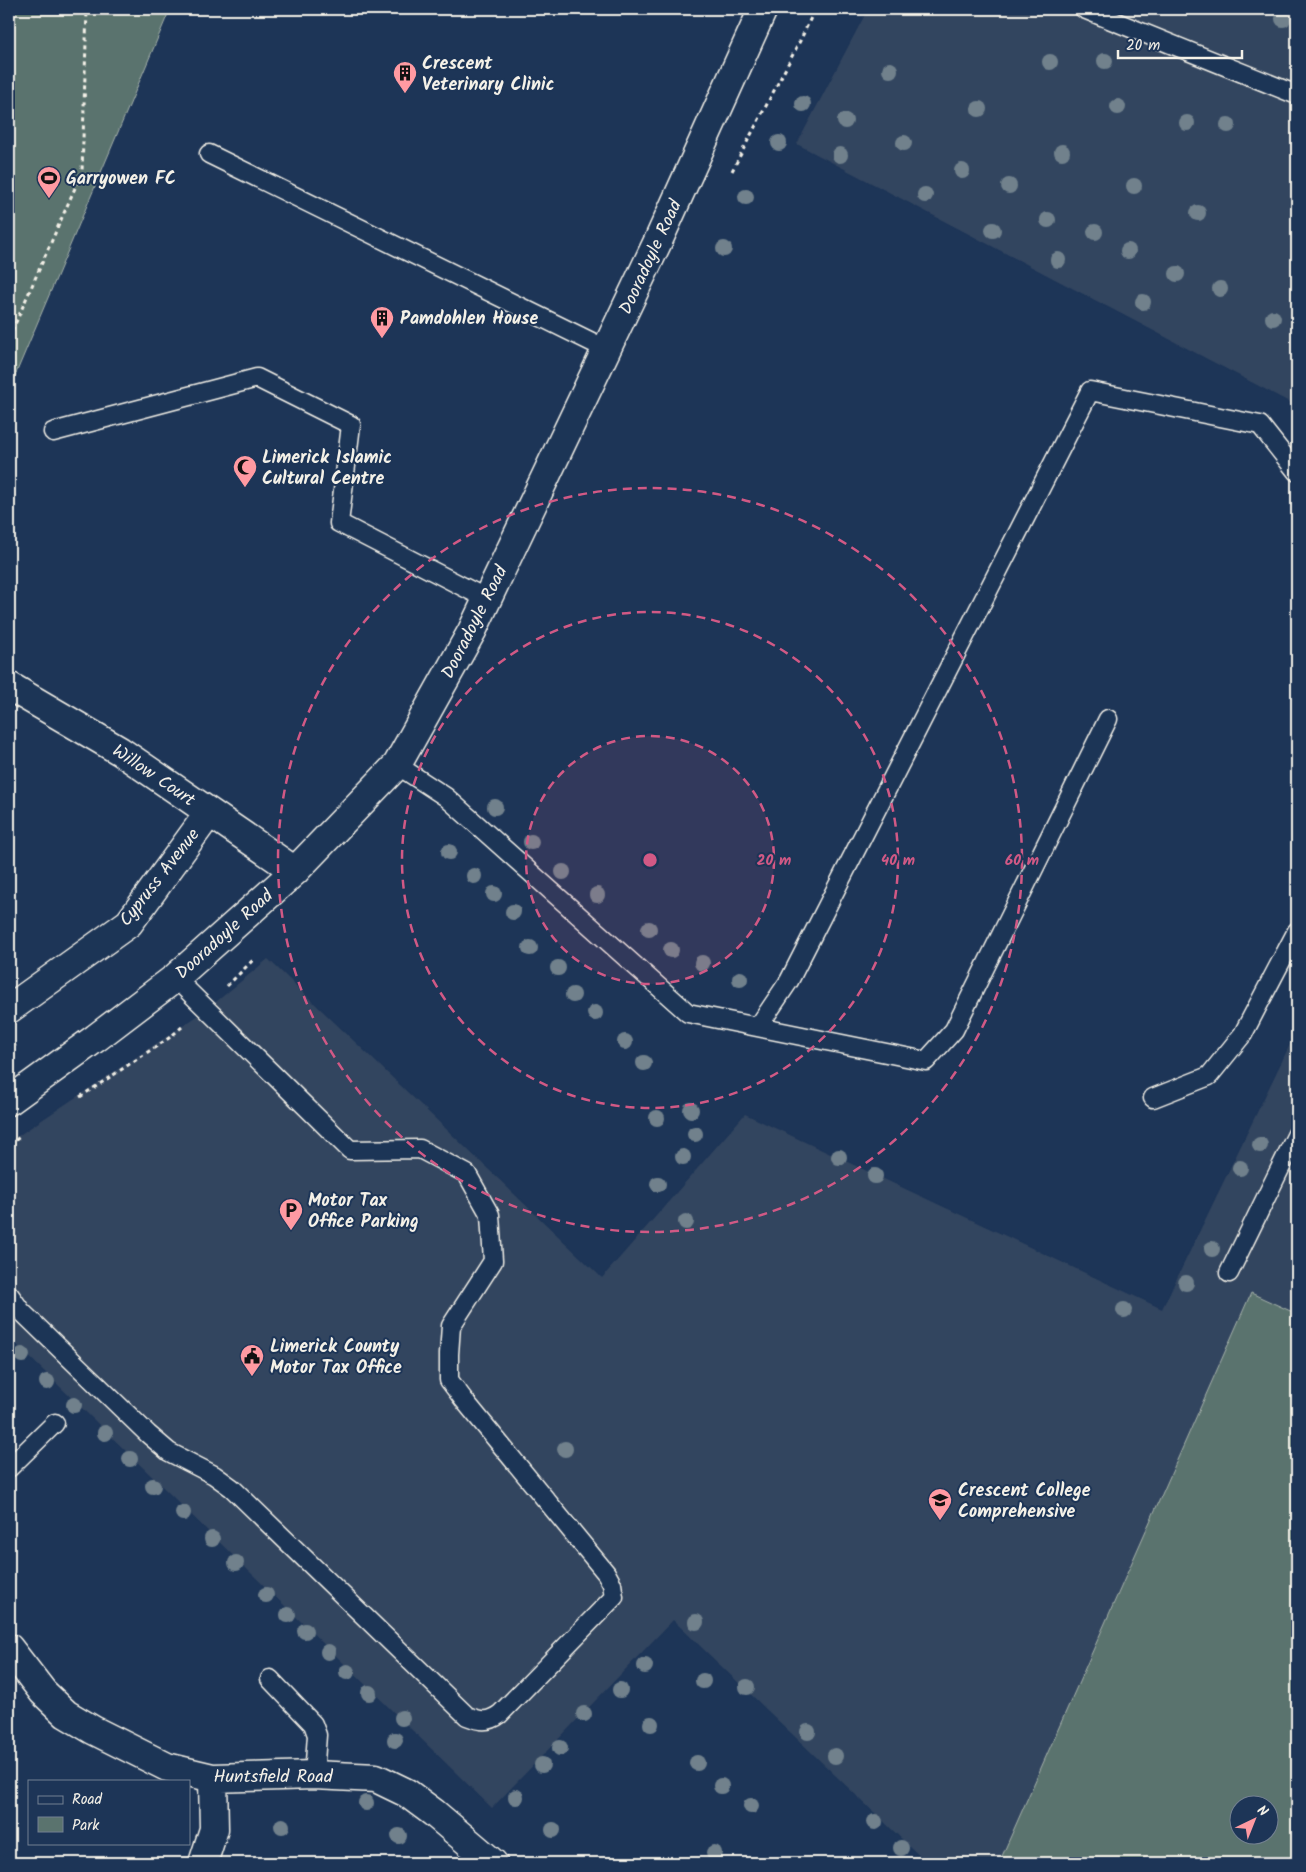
<svg xmlns="http://www.w3.org/2000/svg" width="1306" height="1872" font-family="Kalam,sans-serif">
  <style>
    .built { fill: #33455f; fill-rule: evenodd }
    .green { fill: #5a736e; stroke: #a7b2ab; fill-rule: evenodd }
    .lines { fill: none; stroke-linecap: round; stroke-linejoin: round }
    .lane-casing { stroke: #f4f1e8; stroke-width: 21 }
    .street-casing { stroke: #f4f1e8; stroke-width: 31 }
    .secondary-casing { stroke: #f4f1e8; stroke-width: 31 }
    .path { stroke: #f4f1e8; stroke-width: 3; stroke-dasharray: 4 4; stroke-linecap: butt }
    .lane { stroke: #1d3557; stroke-width: 18 }
    .street { stroke: #1d3557; stroke-width: 28 }
    .secondary { stroke: #1d3557; stroke-width: 28 }
    .tree { fill: #71818c }
    .ring { fill: none; stroke: #d15985; stroke-width: 2.5; stroke-dasharray: 9 6 }
    .labels { text-anchor: middle; stroke-width: 4; stroke-linejoin: round; paint-order: stroke }
    .poi-label { font-size: 18px; font-weight: bold; fill: #f4f1e8; stroke: #1d3557; text-anchor: start }
    .street-label { font-size: 18px; fill: #f4f1e8; stroke: #1d3557 }
    .centre { fill: #d15985; stroke: #1d3557; stroke-width: 2.5 }
    .ring-label { font-size: 15px; text-anchor: middle; font-weight: bold; fill: #d15985; stroke: #1d3557; stroke-width: 4; stroke-linejoin: round; paint-order: stroke }
  </style>
  <rect width="100%" height="100%" fill="#1d3557"/>
  <filter id="ink" filterUnits="userSpaceOnUse"><feTurbulence type="fractalNoise" baseFrequency=".02" numOctaves="2"/><feDisplacementMap in="SourceGraphic" scale="10" xChannelSelector="R" yChannelSelector="G"/><feConvolveMatrix kernelMatrix="1 2 1 2 8 2 1 2 1" color-interpolation-filters="sRGB"/></filter>
  <g filter="url(#ink)">
    <path class="built" d="M 868,9 L 1297,9 L 1297,406 L 797,144 Z
      M 268,959 L 602,1278 L 745,1114 L 1162,1309 L 1297,1030 L 1297,1863 L 927,1863 L 673,1620 L 492,1808 L 9,1337 L 9,1142 L 205,1011 ZM 1238,1804 L 1268,1804 L 1268,1834 L 1238,1834 Z"/>
    <path class="green" d="M 9,9 L 170,9 L 9,390 Z
      M 1251,1293 L 1297,1314 L 1297,1863 L 999,1863 ZM 1238,1804 L 1268,1804 L 1268,1834 L 1238,1834 Z"/>
    <g class="lines">
      <g class="lane-casing">
        <path id="lane" d="M 1084,9 L 1297,95
          M 209,154 L 606,349
          M 53,432 L 257,378 L 351,425 L 339,523 L 487,599
          M 397,765 L 446,797 L 688,1013 L 926,1061 L 954,1030 L 1108,719
          M 758,1027 L 789,981 L 1090,391 L 1260,425 L 1297,472
          M 1153,1098 L 1209,1076 L 1243,1034 L 1297,931
          M 1229,1273 L 1297,1134
          M 9,1294 L 21,1311 L 148,1434 L 169,1452 L 214,1475 L 232,1488 L 467,1716 C 480,1721 488,1723 500,1714 L 614,1597 L 612,1584 L 606,1573 L 464,1400 L 449,1380 L 449,1354 L 451,1326 L 493,1261 L 490,1215 L 467,1174 L 420,1149 L 350,1150 L 175,978
          M 9,1468 L 55,1423
          M 270,1679 L 313,1724 L 317,1735 L 314,1775"/>
      </g>
      <g class="street-casing">
        <path id="street" d="M 9,686 L 120,751 L 295,871
          M 9,1009 L 129,923 L 209,813
          M 9,1648 L 43,1692 L 66,1714 L 93,1730 L 167,1767 L 213,1778 L 314,1775 L 376,1778 L 407,1793 L 434,1813 L 493,1863
          M 203,1863 L 214,1829 L 213,1778"/>
      </g>
      <g class="secondary-casing">
        <path id="secondary" d="M 9,1101 L 96,1038 L 175,978 L 295,871 L 397,765 L 472,631 L 659,239 L 763,9"/>
      </g>
      <path class="path" d="M 732,171 L 801,39 L 815,9
        M 9,338 L 82,172 L 87,9
        M 227,986 L 253,960
        M 9,1050 L 16,1045
        M 80,1097 L 169,1038 L 182,1027
        M 9,1145 L 21,1136"/>
      <use href="#lane" class="lane"/>
      <use href="#street" class="street"/>
      <use href="#secondary" class="secondary"/>
    </g>
    <g class="tree">
      <circle cx="1283" cy="19" r="8"/>
      <circle cx="1105" cy="61" r="8"/>
      <circle cx="1050" cy="62" r="8"/>
      <circle cx="890" cy="70" r="8"/>
      <circle cx="803" cy="104" r="8"/>
      <circle cx="1118" cy="107" r="8"/>
      <circle cx="979" cy="109" r="8"/>
      <circle cx="845" cy="121" r="8"/>
      <circle cx="1187" cy="123" r="8"/>
      <circle cx="1228" cy="125" r="8"/>
      <circle cx="779" cy="143" r="8"/>
      <circle cx="904" cy="143" r="8"/>
      <circle cx="1062" cy="152" r="8"/>
      <circle cx="840" cy="155" r="8"/>
      <circle cx="962" cy="171" r="8"/>
      <circle cx="1009" cy="186" r="8"/>
      <circle cx="1134" cy="186" r="8"/>
      <circle cx="925" cy="195" r="8"/>
      <circle cx="746" cy="197" r="8"/>
      <circle cx="1198" cy="213" r="8"/>
      <circle cx="1048" cy="220" r="8"/>
      <circle cx="993" cy="230" r="8"/>
      <circle cx="1095" cy="232" r="8"/>
      <circle cx="724" cy="249" r="8"/>
      <circle cx="1128" cy="251" r="8"/>
      <circle cx="1058" cy="260" r="8"/>
      <circle cx="1177" cy="274" r="8"/>
      <circle cx="1220" cy="289" r="8"/>
      <circle cx="1143" cy="302" r="8"/>
      <circle cx="1273" cy="318" r="8"/>
      <circle cx="495" cy="807" r="8"/>
      <circle cx="531" cy="842" r="8"/>
      <circle cx="449" cy="852" r="8"/>
      <circle cx="563" cy="872" r="8"/>
      <circle cx="474" cy="876" r="8"/>
      <circle cx="494" cy="894" r="8"/>
      <circle cx="597" cy="895" r="8"/>
      <circle cx="513" cy="912" r="8"/>
      <circle cx="649" cy="929" r="8"/>
      <circle cx="530" cy="948" r="8"/>
      <circle cx="671" cy="950" r="8"/>
      <circle cx="702" cy="963" r="8"/>
      <circle cx="558" cy="968" r="8"/>
      <circle cx="740" cy="979" r="8"/>
      <circle cx="573" cy="995" r="8"/>
      <circle cx="595" cy="1013" r="8"/>
      <circle cx="625" cy="1042" r="8"/>
      <circle cx="644" cy="1063" r="8"/>
      <circle cx="691" cy="1110" r="8"/>
      <circle cx="657" cy="1118" r="8"/>
      <circle cx="695" cy="1134" r="8"/>
      <circle cx="1260" cy="1145" r="8"/>
      <circle cx="683" cy="1157" r="8"/>
      <circle cx="839" cy="1157" r="8"/>
      <circle cx="1240" cy="1168" r="8"/>
      <circle cx="875" cy="1176" r="8"/>
      <circle cx="658" cy="1184" r="8"/>
      <circle cx="686" cy="1222" r="8"/>
      <circle cx="1212" cy="1249" r="8"/>
      <circle cx="1186" cy="1283" r="8"/>
      <circle cx="1124" cy="1310" r="8"/>
      <circle cx="22" cy="1355" r="8"/>
      <circle cx="47" cy="1382" r="8"/>
      <circle cx="74" cy="1405" r="8"/>
      <circle cx="105" cy="1433" r="8"/>
      <circle cx="565" cy="1449" r="8"/>
      <circle cx="130" cy="1459" r="8"/>
      <circle cx="153" cy="1486" r="8"/>
      <circle cx="183" cy="1513" r="8"/>
      <circle cx="212" cy="1539" r="8"/>
      <circle cx="236" cy="1563" r="8"/>
      <circle cx="266" cy="1595" r="8"/>
      <circle cx="288" cy="1615" r="8"/>
      <circle cx="696" cy="1622" r="8"/>
      <circle cx="305" cy="1631" r="8"/>
      <circle cx="328" cy="1652" r="8"/>
      <circle cx="645" cy="1666" r="8"/>
      <circle cx="347" cy="1672" r="8"/>
      <circle cx="703" cy="1681" r="8"/>
      <circle cx="747" cy="1687" r="8"/>
      <circle cx="620" cy="1690" r="8"/>
      <circle cx="369" cy="1693" r="8"/>
      <circle cx="584" cy="1714" r="8"/>
      <circle cx="402" cy="1718" r="8"/>
      <circle cx="651" cy="1724" r="8"/>
      <circle cx="808" cy="1732" r="8"/>
      <circle cx="395" cy="1740" r="8"/>
      <circle cx="560" cy="1748" r="8"/>
      <circle cx="835" cy="1756" r="8"/>
      <circle cx="697" cy="1763" r="8"/>
      <circle cx="542" cy="1765" r="8"/>
      <circle cx="721" cy="1786" r="8"/>
      <circle cx="516" cy="1797" r="8"/>
      <circle cx="366" cy="1803" r="8"/>
      <circle cx="751" cy="1806" r="8"/>
      <circle cx="875" cy="1822" r="8"/>
      <circle cx="282" cy="1826" r="8"/>
      <circle cx="553" cy="1830" r="8"/>
      <circle cx="399" cy="1836" r="8"/>
      <circle cx="901" cy="1848" r="8"/>
      <circle cx="714" cy="1853" r="8"/>
    </g>
  </g>
  <circle cx="650" cy="860" r="124" fill="#d15985" fill-opacity=".12"/>
  <g class="ring">
    <circle cx="650" cy="860" r="124"/>
    <circle cx="650" cy="860" r="248"/>
    <circle cx="650" cy="860" r="372"/>
  </g>
  <defs>
    <g id="building-pin" transform="scale(1.25)"><path d="M0 17L-7.5 6A9.5 9.5 0 1 1 7.5 6Z" fill="#ff9aa2" stroke="#1d3557"/><path d="M-4-6H4V6H1V3H-1V6H-4ZM-2.5-4.3h1.7v1.8h-1.7ZM.8-4.3h1.7v1.8H.8ZM-2.5-1h1.7V.8h-1.7ZM.8-1h1.7V.8H.8Z" fill="#111"/></g>
    <g id="stadium-pin" transform="scale(1.25)"><path d="M0 17L-7.5 6A9.5 9.5 0 1 1 7.5 6Z" fill="#ff9aa2" stroke="#1d3557"/><path d="M0-5a6.5 5 0 1 0 0 10a6.5 5 0 1 0 0-10ZM-3.5-1.8h7v3.6h-7Z" fill="#111"/></g>
    <g id="mosque-pin" transform="scale(1.25)"><path d="M0 17L-7.5 6A9.5 9.5 0 1 1 7.5 6Z" fill="#ff9aa2" stroke="#1d3557"/><path d="M3.5-4.9A6 6 0 1 0 3.5 4.9A5 5 0 1 1 3.5-4.9Z" fill="#111"/></g>
    <g id="parking-pin" transform="scale(1.25)"><path d="M0 17L-7.5 6A9.5 9.5 0 1 1 7.5 6Z" fill="#ff9aa2" stroke="#1d3557"/><path d="M-3.5-5.5H1a3.5 3.5 0 0 1 0 7H-1V5.5H-3.5ZM-1-3.4V-.6H.8a1.4 1.4 0 0 0 0-2.8Z" fill="#111"/></g>
    <g id="civic-pin" transform="scale(1.25)"><path d="M0 17L-7.5 6A9.5 9.5 0 1 1 7.5 6Z" fill="#ff9aa2" stroke="#1d3557"/><path d="M-.6-6.5H3V-4.5H.6V-3L4-1V1h2V6H-6V1h2V-1L-.6-3ZM-1.2 2.5V6h2.4V2.5Z" fill="#111"/></g>
    <g id="school-pin" transform="scale(1.25)"><path d="M0 17L-7.5 6A9.5 9.5 0 1 1 7.5 6Z" fill="#ff9aa2" stroke="#1d3557"/><path d="M0-5L7-2L0 1L-7-2ZM-4 1L0 2.5L4 1V4Q0 6-4 4Z" fill="#111"/></g>
  </defs>
  <g fill-rule="evenodd">
    <use href="#building-pin" x="405" y="73"/>
    <use href="#stadium-pin" x="49" y="178"/>
    <use href="#building-pin" x="382" y="318"/>
    <use href="#mosque-pin" x="245" y="467"/>
    <use href="#parking-pin" x="291" y="1210"/>
    <use href="#civic-pin" x="252" y="1356"/>
    <use href="#school-pin" x="940" y="1500"/>
  </g>
  <g class="labels">
    <g class="poi-label">
      <text x="422" y="69">Crescent<tspan x="422" dy="21">Veterinary Clinic</tspan></text>
      <text x="66" y="184">Garryowen FC</text>
      <text x="400" y="324">Pamdohlen House</text>
      <text x="262" y="463">Limerick Islamic<tspan x="262" dy="21">Cultural Centre</tspan></text>
      <text x="308" y="1206">Motor Tax<tspan x="308" dy="21">Office Parking</tspan></text>
      <text x="270" y="1352">Limerick County<tspan x="270" dy="21">Motor Tax Office</tspan></text>
      <text x="958" y="1496">Crescent College<tspan x="958" dy="21">Comprehensive</tspan></text>
    </g>
    <g class="street-label">
      <text transform="translate(650 257) rotate(-65)" y="6">Dooradoyle Road</text>
      <text transform="translate(474 622) rotate(-63)" y="6">Dooradoyle Road</text>
      <text transform="translate(154 775) rotate(34)" y="6">Willow Court</text>
      <text transform="translate(159 877) rotate(-52)" y="6">Cypruss Avenue</text>
      <text transform="translate(224 934) rotate(-42)" y="6">Dooradoyle Road</text>
      <text x="273" y="1782">Huntsfield Road</text>
    </g>
  </g>
  <circle cx="650" cy="860" r="8" class="centre"/>
  <g class="ring-label">
    <text x="774" y="865">20 m</text>
    <text x="898" y="865">40 m</text>
    <text x="1022" y="865">60 m</text>
  </g>
  <rect width="1306" height="1872" fill="none" stroke="#1d3557" stroke-width="30"/>
  <rect x="15" y="15" width="1276" height="1842" fill="none" stroke="#f4f1e8" stroke-width="2" filter="url(#ink)"/>
  <rect x="28" y="1780" width="162" height="65" fill="#1d3557" stroke="#738091"/>
  <rect x="38" y="1796" width="25" height="8" fill="#1d3557" stroke="#738091"/>
  <text x="72" y="1804" font-size="15" fill="#f4f1e8">Road</text>
  <rect x="38" y="1817" width="25" height="15" fill="#5a736e" stroke="#738091"/>
  <text x="72" y="1830" font-size="15" fill="#f4f1e8">Park</text>
  <g transform="translate(1254 1820) rotate(43)"><circle r="24" fill="#1d3557" stroke="#738091"/>
  <path d="M0-4L9 19L0 12L-9 19Z" fill="#ff9aa2"/>
  <text y="-8" font-size="14" font-weight="bold" text-anchor="middle" fill="#f4f1e8">N</text>
  </g>
  <path d="M1118 50v8h124v-8" fill="none" stroke="#f4f1e8" stroke-width="2.5"/>
  <text x="1126" y="50" font-size="15" fill="#f4f1e8" stroke="#1d3557" stroke-width="4" paint-order="stroke">20 m</text>
</svg>
